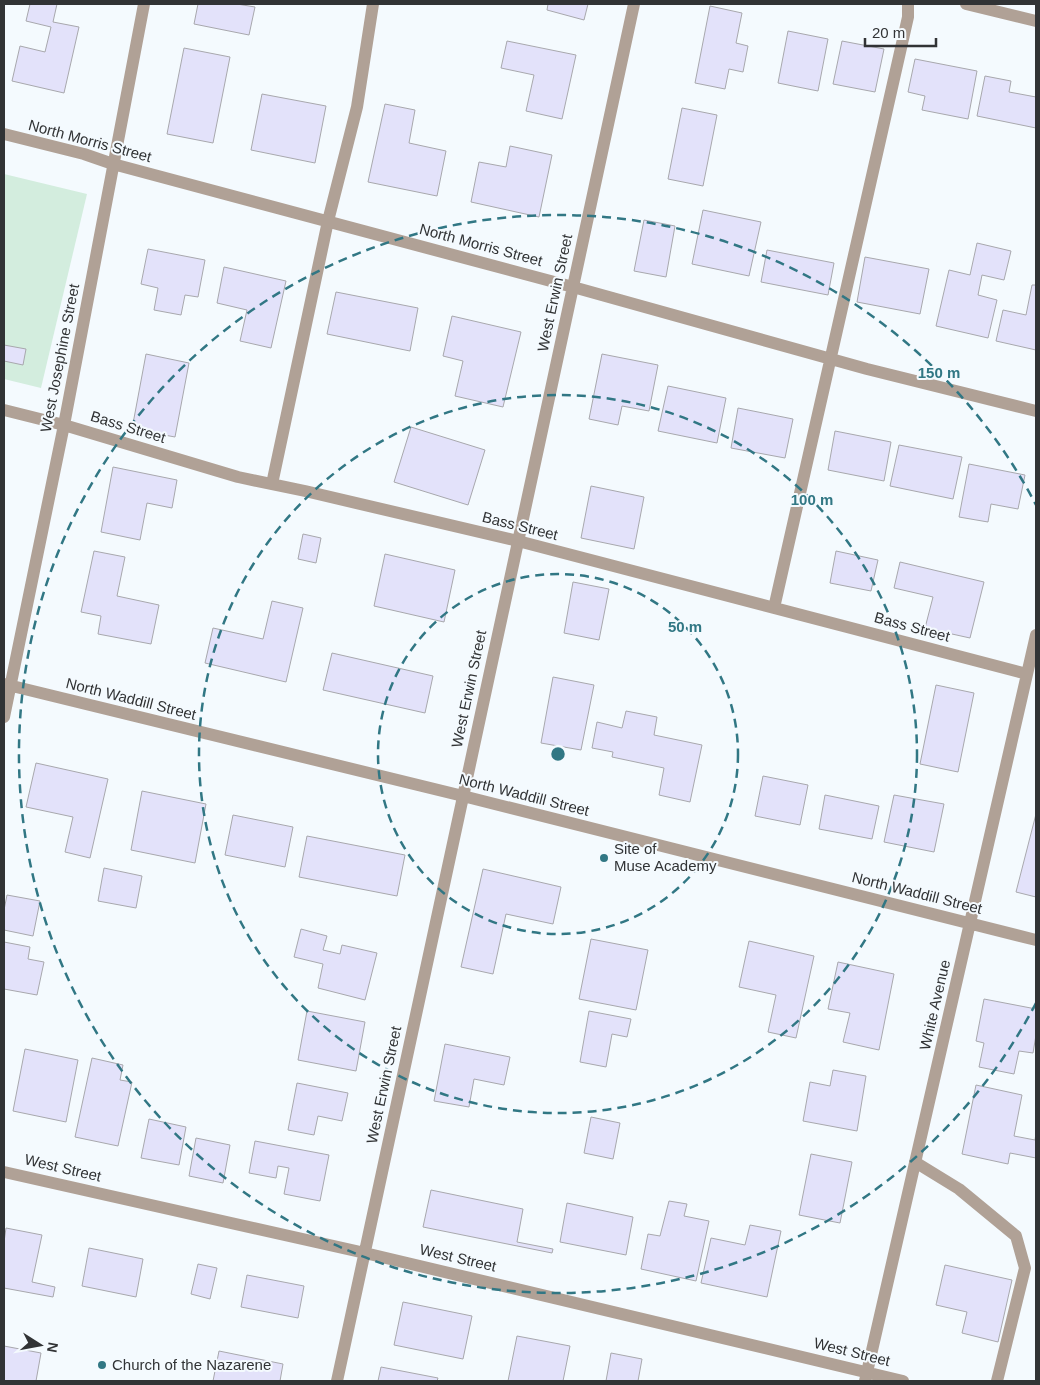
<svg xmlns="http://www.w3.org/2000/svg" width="1040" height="1385" font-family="Helvetica,sans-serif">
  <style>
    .green { fill: #d3edde }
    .building { fill: #e3e2fa; stroke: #a8a8ad }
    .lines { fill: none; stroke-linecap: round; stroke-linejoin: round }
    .minor { stroke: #b0a196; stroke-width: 12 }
    .ring { fill: none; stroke: #317784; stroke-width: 2.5; stroke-dasharray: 9 6 }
    .poi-dot { fill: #317784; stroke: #f4fafe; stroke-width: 2 }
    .labels { text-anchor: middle; stroke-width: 4; stroke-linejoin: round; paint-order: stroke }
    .street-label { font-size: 15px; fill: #313335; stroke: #f4fafe }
    .poi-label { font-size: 15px; fill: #313335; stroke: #f4fafe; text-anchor: start }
    .centre { fill: #317784; stroke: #f4fafe; stroke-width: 2.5 }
    .ring-label { font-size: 15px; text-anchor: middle; font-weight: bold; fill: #317784; stroke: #f4fafe; stroke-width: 4; stroke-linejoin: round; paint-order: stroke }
  </style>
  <rect width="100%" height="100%" fill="#f4fafe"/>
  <path class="green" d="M 4,174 L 87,194 L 41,388 L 4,379 Z"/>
  <path class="building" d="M 30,4 L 57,4 L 53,22 L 79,27 L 64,93 L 12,81 L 20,46 L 45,52 L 51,27 L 26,21 Z
    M 198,4 L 237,4 L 255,7 L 249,35 L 194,24 Z
    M 548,4 L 588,4 L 584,20 L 547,10 Z
    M 710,6 L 742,13 L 736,43 L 748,46 L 743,72 L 729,69 L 725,89 L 695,83 Z
    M 788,31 L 828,39 L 818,91 L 778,83 Z
    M 507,41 L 576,55 L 562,119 L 526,111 L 534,75 L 501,68 Z
    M 842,41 L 884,49 L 875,92 L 833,84 Z
    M 184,48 L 230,57 L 213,143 L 167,134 Z
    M 915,59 L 977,71 L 968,119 L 922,110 L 925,96 L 908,92 Z
    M 985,76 L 1011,81 L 1009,92 L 1036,97 L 1036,128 L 977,116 Z
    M 262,94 L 326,106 L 315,163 L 251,150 Z
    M 385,104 L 415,110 L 409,143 L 446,151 L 437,196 L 368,182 Z
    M 682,108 L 717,115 L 703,186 L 668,179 Z
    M 510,146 L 552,155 L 539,217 L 471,202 L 479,162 L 506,167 Z
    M 703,210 L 761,222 L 749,276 L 692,264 Z
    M 644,220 L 675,226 L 666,277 L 634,271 Z
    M 977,243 L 1011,251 L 1004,280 L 982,275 L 978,295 L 997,300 L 988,338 L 936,326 L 949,270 L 970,275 Z
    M 148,249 L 205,260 L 198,297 L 185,295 L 181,315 L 154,310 L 158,288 L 141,284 Z
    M 767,250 L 834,263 L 828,295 L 761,282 Z
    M 865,257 L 929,269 L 920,314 L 857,302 Z
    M 224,267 L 286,281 L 271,348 L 240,341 L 247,310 L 217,303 Z
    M 1032,285 L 1036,285 L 1036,350 L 996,341 L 1003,310 L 1026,315 Z
    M 336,292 L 418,308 L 410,351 L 327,334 Z
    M 452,316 L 521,332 L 503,407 L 455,396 L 463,361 L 443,356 Z
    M 4,345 L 26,349 L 23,365 L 4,361 Z
    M 146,354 L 189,363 L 175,437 L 132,429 Z
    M 602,354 L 658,365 L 649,411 L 622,406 L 618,425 L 589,419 Z
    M 668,386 L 726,398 L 717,443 L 658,431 Z
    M 738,408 L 793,419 L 785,458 L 731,448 Z
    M 411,427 L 485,450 L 468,505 L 394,482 Z
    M 835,431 L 891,442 L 884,481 L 828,470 Z
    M 899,445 L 962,457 L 953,499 L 890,486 Z
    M 969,464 L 1025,475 L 1018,509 L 991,504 L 988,522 L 959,517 Z
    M 113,467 L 177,480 L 172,508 L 147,503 L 140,540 L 101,532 Z
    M 591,486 L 644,497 L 634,549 L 581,538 Z
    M 303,534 L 321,538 L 316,563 L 298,559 Z
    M 94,551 L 125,557 L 117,596 L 159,605 L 151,644 L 98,634 L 101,616 L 81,612 Z
    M 836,551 L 878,560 L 871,591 L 830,583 Z
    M 385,554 L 455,570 L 444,622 L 374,606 Z
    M 900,562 L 984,582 L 970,638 L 925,628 L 933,597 L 894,588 Z
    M 573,582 L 609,589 L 599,640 L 564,633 Z
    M 272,601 L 303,608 L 286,682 L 205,663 L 213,628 L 263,639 Z
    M 332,653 L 433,676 L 425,713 L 323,690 Z
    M 553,677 L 594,685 L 581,750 L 541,743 Z
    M 936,685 L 974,693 L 958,772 L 920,764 Z
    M 626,711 L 657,717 L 654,735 L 702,745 L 690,802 L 659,795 L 664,768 L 612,757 L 613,752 L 592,748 L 597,722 L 622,728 Z
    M 36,763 L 108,779 L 90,858 L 65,852 L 73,817 L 26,807 Z
    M 763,776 L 808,785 L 800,825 L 755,816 Z
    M 142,791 L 206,804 L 195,863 L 131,850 Z
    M 825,795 L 879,806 L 872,839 L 819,829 Z
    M 894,795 L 944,804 L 934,852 L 884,842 Z
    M 1036,814 L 1036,897 L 1016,892 Z
    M 233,815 L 293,827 L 285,867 L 225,855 Z
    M 307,836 L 405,855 L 397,896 L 299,877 Z
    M 104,868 L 142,876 L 136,908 L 98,901 Z
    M 483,869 L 561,887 L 553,924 L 506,914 L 493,974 L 461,967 Z
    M 7,895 L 40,901 L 33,936 L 4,930 L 4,910 Z
    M 301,929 L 327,936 L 323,950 L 340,954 L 342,945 L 377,953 L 365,1000 L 318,988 L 323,964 L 294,957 Z
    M 591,939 L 648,950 L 636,1010 L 579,999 Z
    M 749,941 L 814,956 L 796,1038 L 768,1032 L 776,995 L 739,987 Z
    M 4,942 L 30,947 L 28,959 L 44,962 L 37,995 L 4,989 Z
    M 838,962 L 894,974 L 879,1050 L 843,1042 L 850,1013 L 828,1009 Z
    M 984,999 L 1036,1009 L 1036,1035 L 1033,1053 L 1019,1051 L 1014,1074 L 979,1067 L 984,1043 L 976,1041 Z
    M 307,1011 L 365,1022 L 356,1071 L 298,1060 Z
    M 589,1011 L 631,1019 L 627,1037 L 612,1034 L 606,1067 L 580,1062 Z
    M 445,1044 L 510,1057 L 504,1085 L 474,1079 L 469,1107 L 434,1101 Z
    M 25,1049 L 78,1060 L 66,1122 L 13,1111 Z
    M 92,1058 L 123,1065 L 120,1080 L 132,1082 L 118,1146 L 75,1137 Z
    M 833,1070 L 866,1076 L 857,1131 L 803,1121 L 810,1082 L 830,1086 Z
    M 297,1083 L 348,1093 L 342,1121 L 318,1116 L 314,1135 L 288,1130 Z
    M 976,1085 L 1022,1095 L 1014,1136 L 1035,1140 L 1036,1133 L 1036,1158 L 1010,1153 L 1008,1164 L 962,1154 Z
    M 591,1117 L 620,1123 L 613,1159 L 584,1153 Z
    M 149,1119 L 186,1127 L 179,1165 L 141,1158 Z
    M 196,1138 L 230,1145 L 223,1183 L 189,1176 Z
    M 255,1141 L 329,1155 L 320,1201 L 284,1194 L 289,1168 L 278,1166 L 276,1178 L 249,1173 Z
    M 811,1154 L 852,1162 L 840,1223 L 799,1215 Z
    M 431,1190 L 523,1209 L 517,1242 L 553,1249 L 552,1253 L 423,1227 Z
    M 669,1201 L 687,1204 L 684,1216 L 709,1221 L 696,1281 L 641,1269 L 648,1234 L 660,1236 Z
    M 567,1203 L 633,1217 L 626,1255 L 560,1242 Z
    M 750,1225 L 781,1231 L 767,1297 L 701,1283 L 711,1238 L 745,1245 Z
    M 6,1228 L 42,1235 L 32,1282 L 55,1287 L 53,1297 L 4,1288 L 4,1242 Z
    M 89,1248 L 143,1259 L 136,1297 L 82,1286 Z
    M 198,1264 L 217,1268 L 210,1299 L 191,1294 Z
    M 945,1265 L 1012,1280 L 998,1342 L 962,1333 L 967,1312 L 936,1305 Z
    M 247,1275 L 304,1286 L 298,1318 L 241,1307 Z
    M 403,1302 L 472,1316 L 463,1359 L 394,1345 Z
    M 517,1336 L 570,1346 L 563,1381 L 508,1381 Z
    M 4,1346 L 41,1353 L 36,1381 L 4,1381 Z
    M 219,1351 L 283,1364 L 280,1381 L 213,1381 Z
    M 611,1353 L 642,1359 L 638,1381 L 606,1381 Z
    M 381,1367 L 438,1378 L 437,1381 L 378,1381 Z"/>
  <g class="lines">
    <path class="minor" d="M 966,4 L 1036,21
      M 4,134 L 84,154 L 113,164 L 573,287 L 867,369 L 1036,411
      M 4,410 L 64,425 L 238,477 L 305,491 L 518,541 L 1027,674
      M 272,484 L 328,221 L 357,107 L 373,4
      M 774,608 L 908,17 L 908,4
      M 4,684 L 463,796 L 1036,940
      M 4,717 L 64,425 L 144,4
      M 915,1162 L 959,1189 L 1016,1236 L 1025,1268 L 997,1381
      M 4,1172 L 365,1253 L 903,1381
      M 337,1381 L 634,4
      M 865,1381 L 1036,635"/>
  </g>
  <g class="ring">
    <circle cx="558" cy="754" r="180"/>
    <circle cx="558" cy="754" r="359"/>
    <path d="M1036 1003A539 539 0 1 1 1036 505"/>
  </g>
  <g class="poi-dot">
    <circle cx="604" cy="858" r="5"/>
    <circle cx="102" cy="1365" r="5"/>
  </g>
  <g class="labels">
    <g class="street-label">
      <text transform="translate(90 141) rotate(15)" y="5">North Morris Street</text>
      <text transform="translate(481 245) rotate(15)" y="5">North Morris Street</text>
      <text transform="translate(555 293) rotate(-78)" y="5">West Erwin Street</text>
      <text transform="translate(60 358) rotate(-79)" y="5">West Josephine Street</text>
      <text transform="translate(128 427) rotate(17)" y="5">Bass Street</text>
      <text transform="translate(520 526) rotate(14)" y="5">Bass Street</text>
      <text transform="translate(912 627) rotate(15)" y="5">Bass Street</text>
      <text transform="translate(469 689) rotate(-78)" y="5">West Erwin Street</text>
      <text transform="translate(131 699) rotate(14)" y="5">North Waddill Street</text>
      <text transform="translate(524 795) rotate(14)" y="5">North Waddill Street</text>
      <text transform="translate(917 893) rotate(14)" y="5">North Waddill Street</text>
      <text transform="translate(935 1005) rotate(-77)" y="5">White Avenue</text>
      <text transform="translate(384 1085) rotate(-78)" y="5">West Erwin Street</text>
      <text transform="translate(63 1168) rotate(13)" y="5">West Street</text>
      <text transform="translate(458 1258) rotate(13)" y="5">West Street</text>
      <text transform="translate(852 1352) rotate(14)" y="5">West Street</text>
    </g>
    <g class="poi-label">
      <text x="614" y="854">Site of<tspan x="614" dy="17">Muse Academy</tspan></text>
      <text x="112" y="1370">Church of the Nazarene</text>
    </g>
  </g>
  <circle cx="558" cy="754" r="8" class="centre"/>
  <g class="ring-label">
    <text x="939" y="378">150 m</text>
    <text x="812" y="505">100 m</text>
    <text x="685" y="632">50 m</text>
  </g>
  <rect width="1040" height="1385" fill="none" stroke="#313335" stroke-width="10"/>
  <g transform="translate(40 1345) rotate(101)" stroke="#f4fafe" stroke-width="4" paint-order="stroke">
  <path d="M0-4L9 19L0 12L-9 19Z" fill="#313335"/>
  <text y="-8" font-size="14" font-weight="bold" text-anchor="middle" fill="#313335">N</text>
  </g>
  <path d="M865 38v8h71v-8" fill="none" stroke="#313335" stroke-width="2.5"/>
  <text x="872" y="38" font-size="15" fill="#313335" stroke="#f4fafe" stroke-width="4" paint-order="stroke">20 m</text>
</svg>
